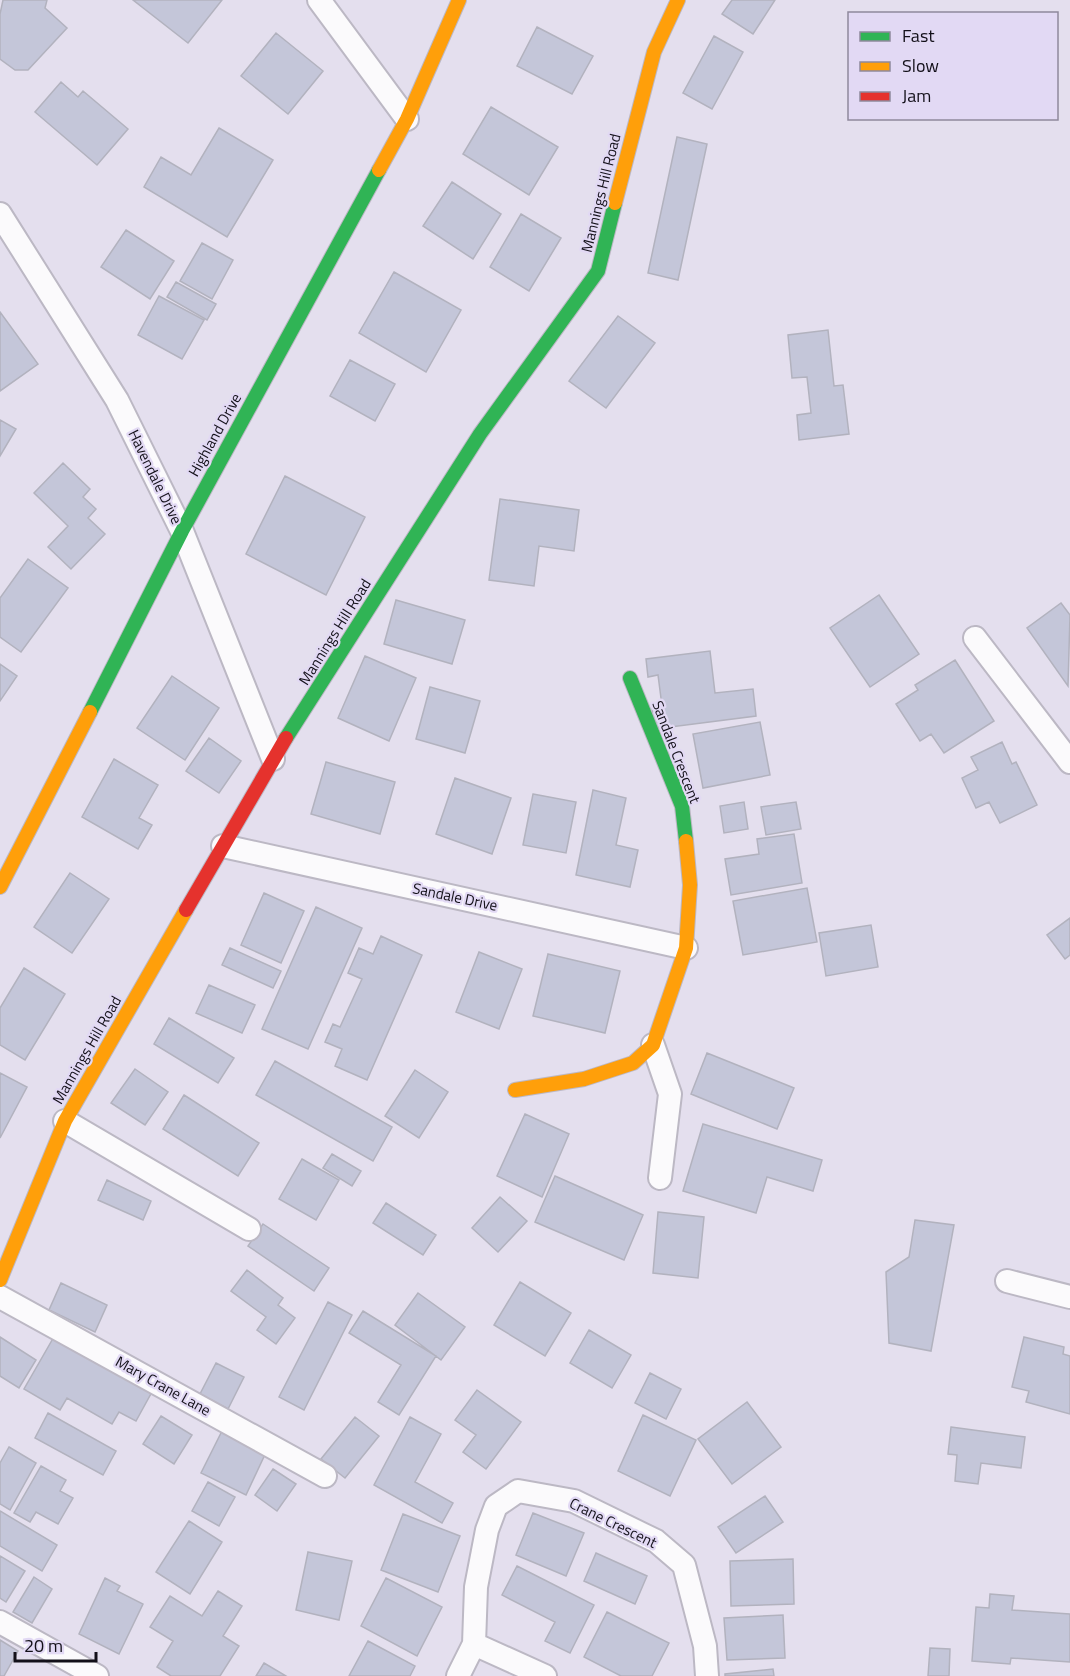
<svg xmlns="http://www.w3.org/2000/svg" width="1070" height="1676" font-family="'Titillium Web',sans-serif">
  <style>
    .building { fill: #c4c6d9; stroke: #b2b2be; stroke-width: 1.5 }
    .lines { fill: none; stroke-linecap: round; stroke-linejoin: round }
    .street-casing { stroke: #bcb8c4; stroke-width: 26 }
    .fast-casing { stroke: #bcb8c4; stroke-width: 16 }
    .slow-casing { stroke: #bcb8c4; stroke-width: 16 }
    .jam-casing { stroke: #bcb8c4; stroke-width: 16 }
    .street { stroke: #fbfafc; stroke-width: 22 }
    .fast { stroke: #30b455; stroke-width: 14 }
    .slow { stroke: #ff9f0a; stroke-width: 14 }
    .jam { stroke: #e5322d; stroke-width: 14 }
    .labels { text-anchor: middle; stroke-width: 4.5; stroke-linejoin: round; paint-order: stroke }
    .street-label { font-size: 15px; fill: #131019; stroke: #e2d9f4 }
  </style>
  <rect width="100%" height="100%" fill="#e4dfee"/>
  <path class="building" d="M 3,0 L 47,0 L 45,8 L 67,28 L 28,70 L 15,70 L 0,59 L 0,14 Z
    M 133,0 L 222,0 L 188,43 Z
    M 732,0 L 775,0 L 753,34 L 722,14 Z
    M 537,27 L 593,56 L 572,94 L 517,66 Z
    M 276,33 L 323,71 L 288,114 L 241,76 Z
    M 714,36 L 743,52 L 712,109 L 683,93 Z
    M 61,82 L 78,97 L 83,91 L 128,129 L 97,165 L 35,112 Z
    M 491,107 L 558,147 L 529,195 L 463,154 Z
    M 219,128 L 273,160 L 227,237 L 144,187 L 161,157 L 191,175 Z
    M 677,137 L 707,144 L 678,280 L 648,273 Z
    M 452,182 L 501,214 L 473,259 L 423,226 Z
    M 521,214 L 561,238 L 529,291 L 490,267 Z
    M 126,230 L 174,261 L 150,299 L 101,267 Z
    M 202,243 L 233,260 L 212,299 L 180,281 Z
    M 394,272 L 461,310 L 426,372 L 359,333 Z
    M 176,282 L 216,304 L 207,320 L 167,297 Z
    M 159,296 L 204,320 L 182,359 L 138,335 Z
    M 0,312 L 38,364 L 0,391 Z
    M 618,316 L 655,343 L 606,408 L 569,381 Z
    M 828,330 L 834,386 L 843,385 L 849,434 L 799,440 L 797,415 L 811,413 L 807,377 L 792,378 L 788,335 Z
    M 350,360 L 395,384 L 375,421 L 330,396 Z
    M 0,420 L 16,429 L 0,456 Z
    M 63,463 L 90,489 L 83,497 L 96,509 L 88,518 L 105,534 L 71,569 L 48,547 L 68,526 L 34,493 Z
    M 285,476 L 365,517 L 326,595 L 246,554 Z
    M 500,499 L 579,510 L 574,551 L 539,546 L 534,586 L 489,580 Z
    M 28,559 L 68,588 L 21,652 L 0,637 L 0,598 Z
    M 879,595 L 919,654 L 870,687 L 830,628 Z
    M 396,600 L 465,620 L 452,664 L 384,644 Z
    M 1061,603 L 1070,615 L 1068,686 L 1027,628 Z
    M 710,651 L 715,693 L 753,689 L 756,716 L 655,729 L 652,707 L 662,706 L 658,675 L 648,677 L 646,659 Z
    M 365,656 L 416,678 L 389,741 L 338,718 Z
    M 955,660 L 994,721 L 944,753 L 931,734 L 920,741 L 896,704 L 918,690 L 915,685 Z
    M 0,664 L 17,676 L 0,701 Z
    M 172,676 L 219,708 L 185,760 L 137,728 Z
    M 430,687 L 480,701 L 465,753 L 416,739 Z
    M 760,722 L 770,775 L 703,788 L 693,734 Z
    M 209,738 L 241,761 L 219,793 L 186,771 Z
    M 1002,742 L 1012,764 L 1016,762 L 1037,805 L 1000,823 L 989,802 L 976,808 L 962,778 L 978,770 L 971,757 Z
    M 114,759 L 158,785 L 139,818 L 152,825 L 138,849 L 82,817 Z
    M 326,762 L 395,782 L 380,834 L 311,814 Z
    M 455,778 L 511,798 L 492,854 L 436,834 Z
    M 593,790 L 626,798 L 616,845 L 638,850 L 630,887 L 576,875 Z
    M 533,794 L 576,802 L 566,853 L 523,845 Z
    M 744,802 L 748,829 L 724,833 L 720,806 Z
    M 796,802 L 801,829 L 766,835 L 761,807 Z
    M 794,834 L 802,883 L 731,895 L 725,859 L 759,854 L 757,839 Z
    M 70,873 L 109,899 L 72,953 L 34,927 Z
    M 807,888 L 817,942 L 743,955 L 733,901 Z
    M 264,893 L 304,911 L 281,963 L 241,945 Z
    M 316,907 L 362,928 L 308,1049 L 262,1029 Z
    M 1070,918 L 1070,955 L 1065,959 L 1047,935 Z
    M 871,925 L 878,967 L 826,976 L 819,933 Z
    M 381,936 L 422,955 L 367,1080 L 335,1066 L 342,1049 L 325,1042 L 333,1024 L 340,1027 L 362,979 L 348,973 L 359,948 L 373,954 Z
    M 230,948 L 281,971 L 273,988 L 222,965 Z
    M 479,952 L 522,969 L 499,1029 L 456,1012 Z
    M 548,954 L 620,971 L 605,1033 L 533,1016 Z
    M 24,968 L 65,994 L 25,1060 L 0,1045 L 0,1008 Z
    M 209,985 L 255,1005 L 242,1033 L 196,1013 Z
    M 169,1018 L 234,1058 L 218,1083 L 154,1044 Z
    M 707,1053 L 794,1088 L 777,1129 L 691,1094 Z
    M 275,1061 L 392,1127 L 373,1161 L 256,1095 Z
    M 135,1069 L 168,1092 L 145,1125 L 111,1103 Z
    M 415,1070 L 448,1092 L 419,1138 L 385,1116 Z
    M 0,1073 L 27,1087 L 0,1138 Z
    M 184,1095 L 259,1143 L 238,1176 L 163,1129 Z
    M 525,1114 L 569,1134 L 542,1197 L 497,1176 Z
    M 703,1124 L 822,1160 L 813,1191 L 767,1177 L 756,1213 L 683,1191 Z
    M 332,1154 L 361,1171 L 352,1186 L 323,1168 Z
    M 302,1159 L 339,1180 L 316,1220 L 279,1199 Z
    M 555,1176 L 643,1215 L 624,1260 L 535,1222 Z
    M 107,1180 L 151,1201 L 143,1220 L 98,1200 Z
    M 500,1197 L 527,1221 L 498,1252 L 472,1228 Z
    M 386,1203 L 436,1235 L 423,1255 L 373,1223 Z
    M 658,1212 L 704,1217 L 698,1278 L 653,1273 Z
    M 915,1220 L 954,1225 L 931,1351 L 889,1343 L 886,1272 L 909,1257 Z
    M 263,1224 L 329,1268 L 314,1291 L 248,1246 Z
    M 247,1270 L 283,1298 L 278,1305 L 295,1318 L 276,1344 L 257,1330 L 266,1317 L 231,1291 Z
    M 520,1282 L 571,1313 L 545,1356 L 494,1325 Z
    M 61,1283 L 107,1305 L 95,1332 L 49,1310 Z
    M 418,1293 L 465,1327 L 441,1360 L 395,1325 Z
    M 328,1302 L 352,1315 L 304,1410 L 279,1397 Z
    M 363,1311 L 436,1356 L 399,1415 L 378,1402 L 401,1365 L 349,1333 Z
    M 589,1330 L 631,1355 L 612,1388 L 570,1363 Z
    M 55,1335 L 153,1390 L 136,1421 L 119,1412 L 112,1424 L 67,1398 L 60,1410 L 24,1389 Z
    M 0,1337 L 36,1360 L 19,1388 L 0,1376 Z
    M 1024,1337 L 1064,1347 L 1063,1354 L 1070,1356 L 1070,1414 L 1026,1402 L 1029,1391 L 1012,1387 Z
    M 216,1363 L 244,1377 L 228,1409 L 200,1394 Z
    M 650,1373 L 681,1389 L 666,1419 L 635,1403 Z
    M 477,1390 L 521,1422 L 486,1469 L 463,1452 L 476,1435 L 455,1420 Z
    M 747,1402 L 781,1447 L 732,1484 L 698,1439 Z
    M 48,1413 L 116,1451 L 103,1475 L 35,1438 Z
    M 643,1415 L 696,1440 L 670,1496 L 618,1471 Z
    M 161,1416 L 192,1435 L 174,1464 L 143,1444 Z
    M 355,1417 L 379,1436 L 345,1478 L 321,1459 Z
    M 410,1417 L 441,1434 L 415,1482 L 453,1503 L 442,1523 L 374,1485 Z
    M 224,1427 L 268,1448 L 246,1495 L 201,1473 Z
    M 951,1427 L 1025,1437 L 1021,1468 L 981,1463 L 978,1484 L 955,1481 L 957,1455 L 948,1454 Z
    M 9,1447 L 36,1463 L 10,1510 L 0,1504 L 0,1463 Z
    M 41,1466 L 66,1480 L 60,1491 L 73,1498 L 58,1524 L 36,1512 L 30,1522 L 14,1513 Z
    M 273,1469 L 296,1484 L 277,1511 L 255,1495 Z
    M 208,1482 L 235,1497 L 219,1526 L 192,1511 Z
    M 765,1496 L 783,1522 L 736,1553 L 718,1527 Z
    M 0,1511 L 57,1545 L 42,1571 L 0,1546 Z
    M 533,1513 L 584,1533 L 566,1576 L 516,1555 Z
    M 403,1514 L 460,1536 L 438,1592 L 381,1570 Z
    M 189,1521 L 222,1542 L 190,1594 L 156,1572 Z
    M 308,1552 L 352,1561 L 339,1620 L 296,1610 Z
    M 596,1553 L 647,1576 L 635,1604 L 584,1581 Z
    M 0,1556 L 25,1571 L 6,1602 L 0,1598 Z
    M 793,1559 L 794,1604 L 731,1606 L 730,1561 Z
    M 517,1566 L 594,1605 L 570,1653 L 545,1641 L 555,1622 L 502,1595 Z
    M 34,1577 L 52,1589 L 32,1623 L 13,1612 Z
    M 105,1578 L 120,1586 L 117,1591 L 143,1604 L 119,1654 L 79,1634 Z
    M 386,1578 L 442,1607 L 417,1656 L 361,1626 Z
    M 218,1591 L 242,1606 L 223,1636 L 239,1646 L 220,1676 L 171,1676 L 157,1667 L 173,1641 L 150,1627 L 170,1596 L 202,1616 Z
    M 990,1594 L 1014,1596 L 1012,1610 L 1070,1614 L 1070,1662 L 1011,1658 L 1010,1664 L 972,1661 L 976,1607 L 989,1608 Z
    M 607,1612 L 669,1643 L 652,1676 L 621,1676 L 584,1657 Z
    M 783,1615 L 785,1658 L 727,1660 L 724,1618 Z
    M 0,1640 L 18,1651 L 4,1676 L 0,1676 Z
    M 368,1641 L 415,1666 L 410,1676 L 349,1676 Z
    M 930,1648 L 950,1649 L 949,1676 L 928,1676 Z
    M 264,1663 L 286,1676 L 256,1676 Z
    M 773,1669 L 774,1676 L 725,1676 L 725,1674 Z"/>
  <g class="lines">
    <g class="street-casing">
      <path id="street" d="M 319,0 L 407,119
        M 0,214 L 117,400 L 182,531 L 273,759
        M 975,638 L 1070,762
        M 223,846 L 686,948
        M 653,1045 L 670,1094 L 660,1178
        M 65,1121 L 249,1229
        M 1007,1281 L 1070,1297
        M 0,1297 L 325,1476
        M 0,1622 L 97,1676
        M 474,1644 L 545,1676
        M 458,1676 L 474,1644 L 476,1587 L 487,1530 L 496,1506 L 518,1491 L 574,1501 L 656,1541 L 684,1565 L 705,1646 L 707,1676"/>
    </g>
    <g class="fast-casing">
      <path id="fast" d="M 630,678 L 682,806 L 686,841
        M 90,712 L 182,531 L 379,170
        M 286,738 L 480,434 L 598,271 L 615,203"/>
    </g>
    <g class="slow-casing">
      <path id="slow" d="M 379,170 L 407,119 L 459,0
        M 615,203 L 654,52 L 678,0
        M 0,887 L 90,712
        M 515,1090 L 584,1079 L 633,1063 L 653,1045 L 686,948 L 690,885 L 686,841
        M 0,1280 L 65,1121 L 186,910"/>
    </g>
    <g class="jam-casing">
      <path id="jam" d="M 186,910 L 286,738"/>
    </g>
    <use href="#street" class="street"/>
    <use href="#fast" class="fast"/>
    <use href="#slow" class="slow"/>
    <use href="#jam" class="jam"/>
  </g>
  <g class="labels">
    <g class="street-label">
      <text transform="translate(601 193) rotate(-76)" y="5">Mannings Hill Road</text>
      <text transform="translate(215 435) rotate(-61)" y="5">Highland Drive</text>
      <text transform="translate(155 477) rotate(64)" y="5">Havendale Drive</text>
      <text transform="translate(335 632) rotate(-58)" y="5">Mannings Hill Road</text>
      <text transform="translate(676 752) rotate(69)" y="5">Sandale Crescent</text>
      <text transform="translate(455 897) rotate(12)" y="5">Sandale Drive</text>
      <text transform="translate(87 1050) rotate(-60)" y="5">Mannings Hill Road</text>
      <text transform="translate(163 1386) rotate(29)" y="5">Mary Crane Lane</text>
      <text transform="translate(613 1523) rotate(26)" y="5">Crane Crescent</text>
    </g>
  </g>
  <rect x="848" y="12" width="210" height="108" fill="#e2d9f4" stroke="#8f899c" stroke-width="1.5"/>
  <rect x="860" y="32" width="30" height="9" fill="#30b455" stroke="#8f899c" stroke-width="1.5"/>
  <text x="902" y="42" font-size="18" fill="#131019">Fast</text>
  <rect x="860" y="62" width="30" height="9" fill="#ff9f0a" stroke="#8f899c" stroke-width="1.5"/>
  <text x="902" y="72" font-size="18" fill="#131019">Slow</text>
  <rect x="860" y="92" width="30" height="9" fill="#e5322d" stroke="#8f899c" stroke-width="1.5"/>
  <text x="902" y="102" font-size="18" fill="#131019">Jam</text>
  <path d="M15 1652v9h81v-9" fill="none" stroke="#131019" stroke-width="3"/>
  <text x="24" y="1652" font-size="18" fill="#131019" stroke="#e2d9f4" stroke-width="4.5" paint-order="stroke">20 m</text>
</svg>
